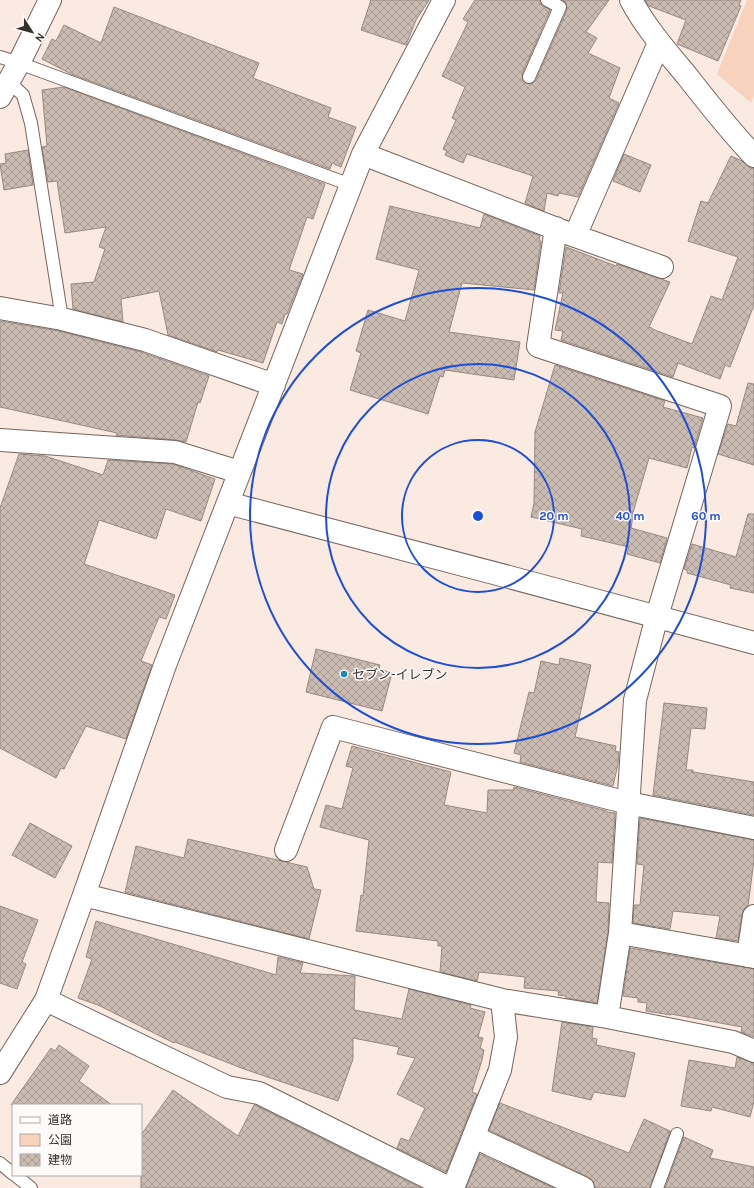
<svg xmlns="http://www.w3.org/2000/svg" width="754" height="1188" font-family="Karla,'Noto Sans JP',sans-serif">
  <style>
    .green { fill: #f7d2bd }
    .building { fill: url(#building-cross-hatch); stroke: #978981 }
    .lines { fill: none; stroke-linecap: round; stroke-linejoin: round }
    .service-casing { stroke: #73655e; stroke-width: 14 }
    .minor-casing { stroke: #73655e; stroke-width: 24 }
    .tertiary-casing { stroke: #73655e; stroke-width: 24 }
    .service { stroke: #fff; stroke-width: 12 }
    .minor { stroke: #fff; stroke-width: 22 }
    .tertiary { stroke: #fff; stroke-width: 22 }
    .ring { fill: none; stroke: #1d4ed8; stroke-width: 2 }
    .poi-dot { fill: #1c88af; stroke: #fefaf9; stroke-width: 1.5 }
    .labels { text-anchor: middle; stroke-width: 3; stroke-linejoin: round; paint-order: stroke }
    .poi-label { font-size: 13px; fill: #36302d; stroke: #fefaf9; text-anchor: start }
    .centre { fill: #1d4ed8; stroke: #fefaf9; stroke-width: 2 }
    .ring-label { font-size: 12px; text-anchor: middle; font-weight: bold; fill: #1d4ed8; stroke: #fefaf9; stroke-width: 3; stroke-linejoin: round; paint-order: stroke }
  </style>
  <defs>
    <pattern id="building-cross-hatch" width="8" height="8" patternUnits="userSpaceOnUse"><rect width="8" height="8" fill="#cbbcb3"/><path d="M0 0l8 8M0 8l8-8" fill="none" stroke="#a69992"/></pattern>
  </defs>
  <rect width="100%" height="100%" fill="#faeae2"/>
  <path class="green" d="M 747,0 L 754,0 L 754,95 L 751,103 L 717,74 Z"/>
  <path class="building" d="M 371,0 L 429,0 L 416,20 L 406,45 L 361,30 Z
    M 475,0 L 540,0 L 541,4 L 550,10 L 522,74 L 523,81 L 529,84 L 533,83 L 536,80 L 567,10 L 566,3 L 563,0 L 609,0 L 586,32 L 597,38 L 588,53 L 620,68 L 609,98 L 619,103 L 578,197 L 559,193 L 558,196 L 547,193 L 544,211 L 525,203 L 533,176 L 467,154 L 463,163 L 445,155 L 447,151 L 443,149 L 456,120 L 452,118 L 465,87 L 442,76 L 468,22 L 463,19 Z
    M 645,0 L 741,0 L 739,5 L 741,6 L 718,61 L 677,44 L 686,20 L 649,6 Z
    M 114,7 L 259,63 L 253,78 L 331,108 L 328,117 L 356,127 L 341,167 L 332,163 L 330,169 L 71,74 L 42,59 L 52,39 L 56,41 L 64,25 L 101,43 Z
    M 64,87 L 325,184 L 313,219 L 307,217 L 289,270 L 303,274 L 287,314 L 285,314 L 282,324 L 277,322 L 263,363 L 218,350 L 217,352 L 168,335 L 159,291 L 121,299 L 123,322 L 73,309 L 71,284 L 94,282 L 105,249 L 99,247 L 106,227 L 65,233 L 57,181 L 48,182 L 42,147 L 47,146 L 42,90 Z
    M 28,150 L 33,185 L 4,190 L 0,164 L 6,163 L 5,154 Z
    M 624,154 L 651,165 L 640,192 L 613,181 Z
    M 731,156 L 742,161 L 750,168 L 754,168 L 754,305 L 730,367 L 725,365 L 720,379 L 678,363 L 673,377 L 561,340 L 563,331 L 555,330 L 563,293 L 559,293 L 566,247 L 616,266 L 617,264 L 670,282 L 649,327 L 652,328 L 652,329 L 692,344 L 711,296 L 722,300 L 738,257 L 688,241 L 701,201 L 708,203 Z
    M 390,206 L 480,228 L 484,214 L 540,236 L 539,241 L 541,241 L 534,290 L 462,283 L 449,332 L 520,342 L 514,380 L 445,370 L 443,377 L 440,376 L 428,414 L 350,390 L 361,353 L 356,351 L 368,310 L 405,321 L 419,270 L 376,259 Z
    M 0,321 L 59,331 L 141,352 L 209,376 L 200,403 L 198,402 L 186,442 L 176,440 L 116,435 L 117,433 L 0,407 Z
    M 555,365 L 665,401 L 663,407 L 703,418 L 694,448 L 692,447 L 687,468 L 649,458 L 632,516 L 633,516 L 631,528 L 667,538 L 660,563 L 627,554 L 629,547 L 581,536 L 582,529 L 531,517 L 534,503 L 535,432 Z
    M 748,383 L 754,384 L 754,465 L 718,454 L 728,424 L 736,426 Z
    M 19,454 L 45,456 L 103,475 L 108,460 L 173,464 L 215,479 L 201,521 L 166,509 L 156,539 L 99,520 L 84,564 L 175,595 L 166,619 L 159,617 L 141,661 L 152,665 L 126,739 L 86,726 L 64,769 L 61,768 L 56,778 L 0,748 L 0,508 Z
    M 748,514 L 754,514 L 754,593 L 730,588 L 731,585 L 687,573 L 687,570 L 684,569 L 692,544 L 736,557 Z
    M 316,649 L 380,665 L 379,669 L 392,673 L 382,711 L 306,692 Z
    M 560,658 L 591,665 L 575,737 L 616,746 L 615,751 L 619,752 L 618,764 L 613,786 L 520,762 L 521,755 L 514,753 L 529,692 L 534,693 L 541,661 L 559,665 Z
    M 664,703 L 707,708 L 705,729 L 691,728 L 686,770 L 693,770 L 693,772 L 754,782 L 754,815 L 653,795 Z
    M 352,746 L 451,772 L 444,805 L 487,813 L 488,790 L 513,790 L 514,787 L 607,811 L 607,812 L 615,813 L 612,863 L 598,862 L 596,902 L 609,903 L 608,932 L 597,1003 L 566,998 L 566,996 L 558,995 L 559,991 L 524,988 L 525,977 L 479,972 L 477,981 L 440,972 L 442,946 L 438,946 L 438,941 L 356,931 L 361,895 L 363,896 L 369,840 L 320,827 L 326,805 L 342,809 L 353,768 L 346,766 Z
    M 640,818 L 754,840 L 754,860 L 748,906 L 744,909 L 742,914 L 738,941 L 716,938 L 720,916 L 673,911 L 670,929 L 633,923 L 634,905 L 640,905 L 644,865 L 637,864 Z
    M 30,823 L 72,846 L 55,878 L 12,855 Z
    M 188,839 L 307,867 L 314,889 L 321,890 L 309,939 L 125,892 L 136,846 L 184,858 Z
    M 0,906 L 38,920 L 22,962 L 26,964 L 17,989 L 0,983 Z
    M 96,921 L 276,975 L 278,957 L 303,963 L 300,973 L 355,976 L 354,1010 L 402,1019 L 409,989 L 471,1005 L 470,1008 L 485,1012 L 478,1037 L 483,1038 L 480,1048 L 484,1050 L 482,1060 L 472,1092 L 477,1094 L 446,1172 L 397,1148 L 401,1138 L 409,1141 L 425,1108 L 397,1094 L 415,1058 L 397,1054 L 399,1047 L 353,1038 L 353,1059 L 338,1101 L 244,1069 L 175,1042 L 174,1043 L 98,1005 L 78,998 L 92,959 L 86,957 Z
    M 630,948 L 754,969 L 754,1037 L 741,1032 L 742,1027 L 671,1014 L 671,1015 L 646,1011 L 647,1003 L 638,1002 L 638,998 L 623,996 Z
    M 562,1022 L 593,1027 L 592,1038 L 597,1039 L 596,1045 L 635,1053 L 625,1097 L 594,1092 L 591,1100 L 552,1091 Z
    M 59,1045 L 89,1066 L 79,1081 L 112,1105 L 11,1105 L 51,1048 L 55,1051 Z
    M 737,1057 L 754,1063 L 754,1101 L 750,1117 L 712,1107 L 711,1111 L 681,1106 L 689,1060 L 735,1068 Z
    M 173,1090 L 238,1136 L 254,1105 L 255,1105 L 421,1188 L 141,1188 L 141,1135 Z
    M 500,1103 L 629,1153 L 644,1119 L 670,1131 L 650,1188 L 595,1188 L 593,1181 L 588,1177 L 489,1130 Z
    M 684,1137 L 713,1150 L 710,1158 L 754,1167 L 754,1188 L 665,1188 Z
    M 480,1154 L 554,1188 L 466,1188 Z"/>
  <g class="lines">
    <g class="service-casing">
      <path id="service" d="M 0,57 L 19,63 L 351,185
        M 529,77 L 560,7 L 547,0
        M 9,82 L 23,95 L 31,123 L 62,319
        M 0,1163 L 13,1174
        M 15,1175 L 31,1188
        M 657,1188 L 677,1134"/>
    </g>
    <g class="minor-casing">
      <path id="minor" d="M 631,0 C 646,28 667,52 687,76 C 708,103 730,131 754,156
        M 0,97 L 19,63 L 50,0
        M 363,154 L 575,236 L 662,267
        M 556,228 L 538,346 L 720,406 L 657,616 L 635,700 L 620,933 L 607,1017
        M 575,236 L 659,43
        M 0,308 L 62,319 L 145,340 L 274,385
        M 0,440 L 175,452 L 239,472
        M 286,850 L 333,727 L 628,803 L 754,828
        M 84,895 L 502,1000 L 607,1017 L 733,1042 L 754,1051
        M 620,933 L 754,957
        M 748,956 L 754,916
        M 46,1000 L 227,1087 L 259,1093 L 449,1188
        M 0,1073 L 46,1000 L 84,895 L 165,665 L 363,154 L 444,0
        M 474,1137 L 583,1188
        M 453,1188 L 500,1070 L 506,1037 L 502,1000"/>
    </g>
    <g class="tertiary-casing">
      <path id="tertiary" d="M 235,505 L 509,577 L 754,643"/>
    </g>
    <use href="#service" class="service"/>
    <use href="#minor" class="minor"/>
    <use href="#tertiary" class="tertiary"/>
  </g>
  <g class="ring">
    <circle cx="478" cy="516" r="76"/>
    <circle cx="478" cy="516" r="152"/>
    <circle cx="478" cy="516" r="228"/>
  </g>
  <circle class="poi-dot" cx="344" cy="674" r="4"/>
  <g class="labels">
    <g class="poi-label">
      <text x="352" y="679">セブン-イレブン</text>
    </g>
  </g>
  <circle cx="478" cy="516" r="6" class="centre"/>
  <g class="ring-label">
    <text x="554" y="520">20 m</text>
    <text x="630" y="520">40 m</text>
    <text x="706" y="520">60 m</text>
  </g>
  <rect x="12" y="1104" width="130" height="72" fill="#fefaf9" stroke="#aea9a7"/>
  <rect x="20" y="1117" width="20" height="6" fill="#ffffff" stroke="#aea9a7"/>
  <text x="48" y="1124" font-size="12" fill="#36302d">道路</text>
  <rect x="20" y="1134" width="20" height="12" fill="#f7d2bd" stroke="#aea9a7"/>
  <text x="48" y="1144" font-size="12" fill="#36302d">公園</text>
  <rect x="20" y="1154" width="20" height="12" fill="url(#building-cross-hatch)" stroke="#aea9a7"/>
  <text x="48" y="1164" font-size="12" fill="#36302d">建物</text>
  <g transform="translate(32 32) rotate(126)" stroke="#fefaf9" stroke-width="3" paint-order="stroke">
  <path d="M0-3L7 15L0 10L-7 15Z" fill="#36302d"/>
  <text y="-6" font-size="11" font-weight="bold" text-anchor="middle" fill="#36302d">N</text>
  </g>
</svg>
